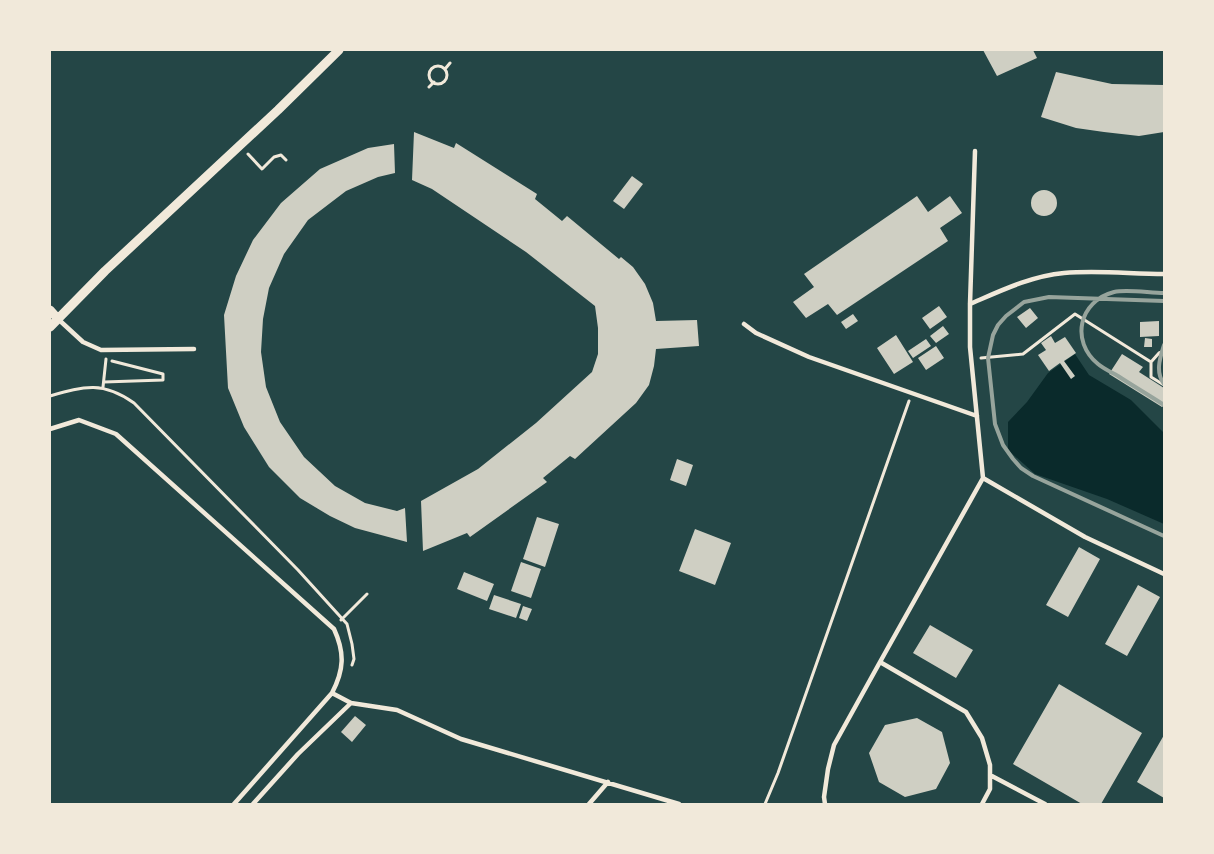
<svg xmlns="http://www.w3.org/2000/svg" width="1214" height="854" font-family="'Nunito Sans',sans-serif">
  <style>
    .green { fill: #244646 }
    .water { fill: #0a2a2b }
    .building { fill: #cfcfc3 }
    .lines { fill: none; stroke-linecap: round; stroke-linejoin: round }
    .path { stroke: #f1e9da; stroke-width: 3 }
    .pedestrian { stroke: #f1e9da; stroke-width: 4.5 }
    .tertiary { stroke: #f1e9da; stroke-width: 9 }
    .rail { stroke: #97a49c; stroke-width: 4 }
  </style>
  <rect width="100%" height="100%" fill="#0f3d3e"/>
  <path class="green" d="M 50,50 L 1164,50 L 1164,804 L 50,804 Z"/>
  <path class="water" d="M 1075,354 L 1089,375 L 1131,400 L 1164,433 L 1164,524 L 1107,499 L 1035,474 L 1008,450 L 1008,422 L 1027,402 L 1048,373 Z"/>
  <path class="building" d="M 983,50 L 1033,50 L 1037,58 L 997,76 Z
    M 1056,72 L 1112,84 L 1164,85 L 1164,132 L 1139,136 L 1104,132 L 1076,128 L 1041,117 Z
    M 414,132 L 454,148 L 456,143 L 537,194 L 535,199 L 562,221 L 567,216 L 619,259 L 621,257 L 633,267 L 645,284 L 653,303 L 656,321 L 697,320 L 699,346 L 656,349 L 654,366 L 649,385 L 636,403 L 575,459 L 570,456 L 543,478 L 547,482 L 470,537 L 467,533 L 423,551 L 421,501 L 478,469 L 536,423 L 592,372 L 598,354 L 598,328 L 595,306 L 526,252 L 432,189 L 412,180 Z
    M 394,144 L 395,173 L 378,177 L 346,191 L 308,220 L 284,254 L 269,288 L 263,319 L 261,352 L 266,387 L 280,422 L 304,457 L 335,486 L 365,503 L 397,511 L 405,508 L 407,542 L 355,528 L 330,516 L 300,498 L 269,467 L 244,427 L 228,388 L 224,315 L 236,276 L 253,240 L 281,203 L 320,169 L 368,148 Z
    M 632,176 L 643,184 L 624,209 L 613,201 Z
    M1031 203a13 13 0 1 1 26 0a13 13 0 1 1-26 0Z
    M 917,196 L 928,212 L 950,196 L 962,213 L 940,228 L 948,241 L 837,315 L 828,304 L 806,318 L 793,302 L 814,287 L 804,274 Z
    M 939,306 L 947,317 L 930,329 L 922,318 Z
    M 1030,308 L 1038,318 L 1026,328 L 1017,317 Z
    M 853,314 L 858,321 L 846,329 L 841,322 Z
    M 1159,321 L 1159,336 L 1140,337 L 1140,322 Z
    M 943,326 L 949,334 L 936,343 L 930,336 Z
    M 896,335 L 913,362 L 894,374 L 877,348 Z
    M 1051,336 L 1055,343 L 1065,337 L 1076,353 L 1064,361 L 1075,376 L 1071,379 L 1060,363 L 1049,371 L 1038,355 L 1046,350 L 1041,343 Z
    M 1145,338 L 1152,339 L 1152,347 L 1144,347 Z
    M 926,339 L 931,346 L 913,358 L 908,351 Z
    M 936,346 L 944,358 L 926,370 L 918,358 Z
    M 1122,354 L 1143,367 L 1139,372 L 1164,388 L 1164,405 L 1162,407 L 1109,374 Z
    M 677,459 L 693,465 L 686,486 L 670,480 Z
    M 537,517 L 559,524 L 545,567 L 523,559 Z
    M 695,529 L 731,543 L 715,585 L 679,571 Z
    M 1079,547 L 1100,559 L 1068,617 L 1046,605 Z
    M 521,562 L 541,569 L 531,598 L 511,591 Z
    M 464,572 L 494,584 L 487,601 L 457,589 Z
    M 1138,585 L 1160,597 L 1127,656 L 1105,644 Z
    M 494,595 L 521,604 L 516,618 L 489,609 Z
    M 523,606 L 532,609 L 527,621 L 519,618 Z
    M 930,625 L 973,650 L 956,678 L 913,653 Z
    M 1059,684 L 1142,733 L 1101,804 L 1082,804 L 1013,764 Z
    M 355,716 L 366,725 L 352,742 L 341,732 Z
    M 917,718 L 942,732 L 950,763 L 936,789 L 905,797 L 879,782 L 869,753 L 885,725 Z
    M 1164,735 L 1164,798 L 1137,782 Z"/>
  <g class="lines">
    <path class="path" d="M429 75a9 9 0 1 1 18 0a9 9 0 1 1-18 0Z
      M 445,69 L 450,63
      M 429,87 L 434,82
      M 248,154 L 262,169 L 274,157 L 281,155 L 286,160
      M 981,358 L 1023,354 L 1075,314 L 1151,362 L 1151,377 L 1164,385
      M 1151,362 L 1159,353 L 1164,351
      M 104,382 L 163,380 L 163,374 L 112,361
      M 103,387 L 106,359
      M 50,396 C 85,386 103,381 134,403 L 298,570 L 347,624 L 352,644 L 354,659 L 352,665
      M 341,620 L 367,594
      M 765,804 L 778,773 L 909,401"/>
    <path class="pedestrian" d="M 975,151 L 970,304 L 970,347 L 983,478 L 880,662 L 966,712 L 982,738 L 990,765 L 990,789 L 982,804
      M 970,304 C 1000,291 1031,276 1064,273 C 1098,270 1131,274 1164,274
      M 58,319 L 83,342 L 101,350 L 194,349
      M 744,324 L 756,333 L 809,357 L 977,416
      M 50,429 L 79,420 L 116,434 L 334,629 C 345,653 344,670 332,693 L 234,804
      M 983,478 L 1085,537 L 1164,574
      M 332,693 L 351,703 L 397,710 L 461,739 L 679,804
      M 990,775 L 1045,804
      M 253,804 L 298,754 L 351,703
      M 589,804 L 608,782
      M 825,804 L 824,797 L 828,769 L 834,745 L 880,662"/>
    <path class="tertiary" d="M 50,310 L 58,319
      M 50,327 L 105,271 L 278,110 L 339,50"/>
    <path class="rail" d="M 1164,293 C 1150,293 1127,289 1114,292 C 1079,301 1070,341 1098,364 C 1104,369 1111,372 1118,376 C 1133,386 1149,395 1164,405
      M 1164,301 L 1049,297 L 1024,302 L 1006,316 L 998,325 L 993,335 L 988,358 L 995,424 L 1003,445 L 1013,459 L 1021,468 L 1033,476 L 1164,536
      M 1164,345 C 1160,358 1155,372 1164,384"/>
  </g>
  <rect width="1214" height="854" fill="none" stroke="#f1e9da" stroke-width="102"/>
</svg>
